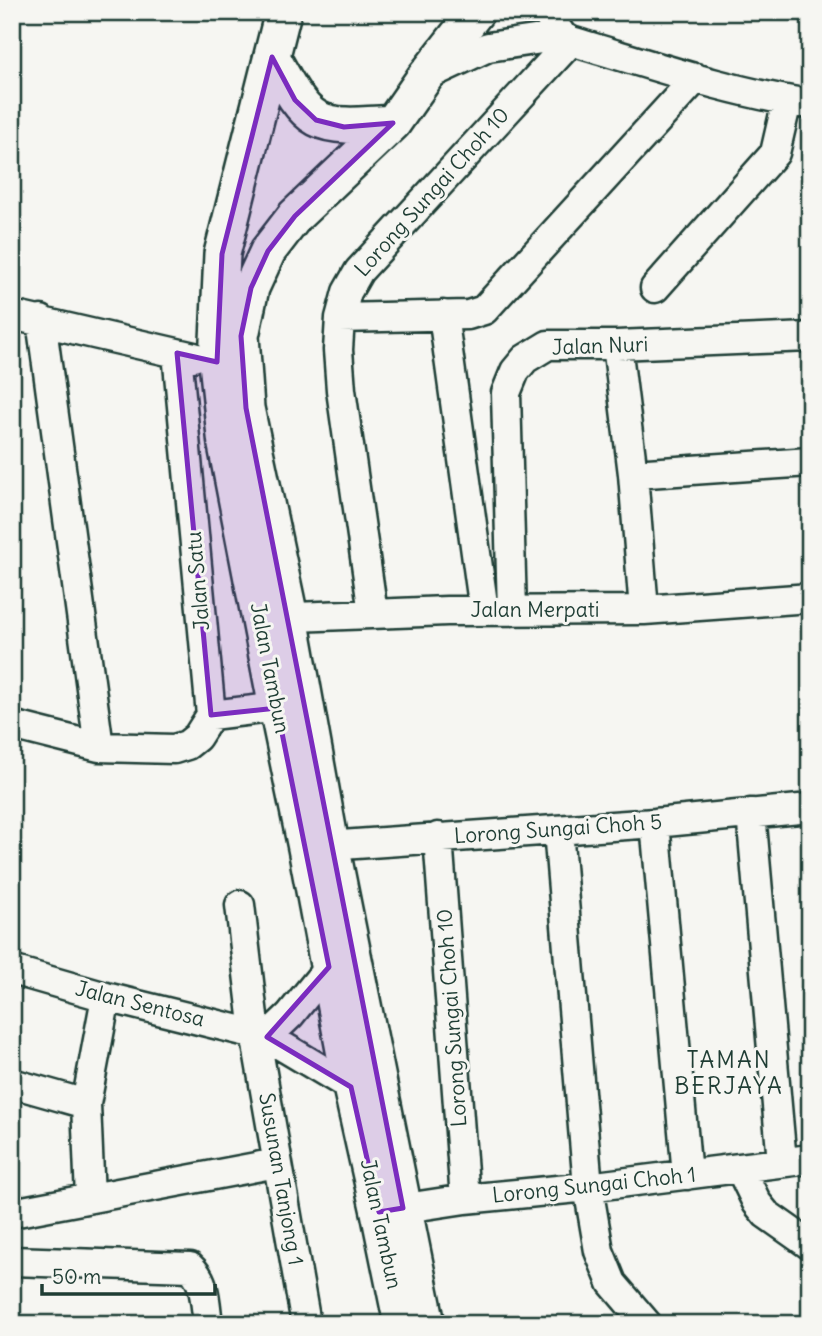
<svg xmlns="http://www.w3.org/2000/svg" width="822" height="1336" font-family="Delius,sans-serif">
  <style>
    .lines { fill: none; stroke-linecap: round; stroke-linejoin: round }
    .minor-casing { stroke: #1f3d34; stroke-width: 33 }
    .major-casing { stroke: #1f3d34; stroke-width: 40 }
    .minor { stroke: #f6f6f2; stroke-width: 28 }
    .major { stroke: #f6f6f2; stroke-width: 35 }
    .marked { fill: #7b2cbf; fill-opacity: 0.2; stroke: #7b2cbf; stroke-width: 5; stroke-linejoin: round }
    .labels { text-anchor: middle; stroke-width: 6; stroke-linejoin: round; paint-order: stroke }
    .street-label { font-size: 21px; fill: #1f3d34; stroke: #f6f6f2 }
    .neighbourhood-label { font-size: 23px; letter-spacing: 2px; fill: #1f3d34; stroke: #f6f6f2 }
  </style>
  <rect width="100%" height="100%" fill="#f6f6f2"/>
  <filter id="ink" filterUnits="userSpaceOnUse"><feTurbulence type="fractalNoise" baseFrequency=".0143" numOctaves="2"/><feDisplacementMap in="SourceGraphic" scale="14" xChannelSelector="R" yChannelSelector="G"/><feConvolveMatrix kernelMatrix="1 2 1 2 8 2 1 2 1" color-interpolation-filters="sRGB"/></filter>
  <g filter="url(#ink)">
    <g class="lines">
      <g class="minor-casing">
        <path id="minor" d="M 546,12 L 562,36 L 571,41 C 649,64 729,92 810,104
          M 428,75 L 488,47 L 562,36
          M 655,288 L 775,153 L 787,101
          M 12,315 L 194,357
          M 443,315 L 484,611
          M 340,318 L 468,315 L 484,310 L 696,78
          M 41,320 L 99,747
          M 617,345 L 633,474 L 644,610
          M 177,353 L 211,715 L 296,705
          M 633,474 L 810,462
          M 512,611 L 506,393 L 515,371 L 525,359 L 548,345 L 617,345 L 810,337
          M 373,613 L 341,390 L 338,350 L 340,318 L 347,292 L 359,271 L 571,41
          M 270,618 L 447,611 L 644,610 L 810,598
          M 12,725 L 99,747 L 174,749 L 187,745 L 197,737 L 211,715
          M 751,813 L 782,1162
          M 655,823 L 687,1175
          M 558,830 L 588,1187 L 599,1251 L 612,1283 L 647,1324
          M 438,837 L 465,1199
          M 313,847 L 655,823 L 810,808
          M 240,905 L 255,1033 L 306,1324
          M 12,970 L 106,997 L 267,1037 L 351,1087
          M 267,1037 L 290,1015 L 329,967
          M 12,1083 L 86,1104
          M 740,1168 L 757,1203 L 766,1214 L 810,1245
          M 90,1198 L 86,1104 L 106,997
          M 386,1211 L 465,1199 L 588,1187 L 810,1159
          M 12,1213 L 277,1163
          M 12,1261 L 190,1267 C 206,1281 205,1303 208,1324"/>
      </g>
      <g class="major-casing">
        <path id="major" d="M 283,12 L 222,254 L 217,362 L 226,445 L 277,708 L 306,848 L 351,1087 L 379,1212 L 402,1324
          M 272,57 C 310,127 314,129 393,123
          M 427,1324 L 331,845 L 290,617 L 246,408 L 241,336 L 251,288 L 268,251 L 295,216 L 393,123 L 425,77 L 476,12"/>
      </g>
      <use href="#minor" class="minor"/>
      <use href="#major" class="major"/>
    </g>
  </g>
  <path class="marked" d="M 272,57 L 295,100 L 316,120 L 344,127 L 393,123 L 295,216 L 268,251 L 251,288 L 241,336 L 246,408 L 403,1208 L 379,1212 L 351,1087 L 267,1037 L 329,967 L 277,708 L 211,715 L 177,353 L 217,362 L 222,254 Z"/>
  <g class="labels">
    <g class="street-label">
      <text transform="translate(432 192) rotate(-48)" y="7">Lorong Sungai Choh 10</text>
      <text transform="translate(600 346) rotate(-2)" y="7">Jalan Nuri</text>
      <text transform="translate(198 581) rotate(-95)" y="7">Jalan Satu</text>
      <text x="535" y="617">Jalan Merpati</text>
      <text transform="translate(270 668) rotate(79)" y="7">Jalan Tambun</text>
      <text transform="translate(558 829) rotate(-4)" y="7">Lorong Sungai Choh 5</text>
      <text transform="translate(140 1004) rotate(14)" y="7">Jalan Sentosa</text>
      <text transform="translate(452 1018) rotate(-94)" y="7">Lorong Sungai Choh 10</text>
      <text transform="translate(281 1179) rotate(80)" y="7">Susunan Tanjong 1</text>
      <text transform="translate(594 1185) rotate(-6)" y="7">Lorong Sungai Choh 1</text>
      <text transform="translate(381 1224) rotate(78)" y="7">Jalan Tambun</text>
    </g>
    <g class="neighbourhood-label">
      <text x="729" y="1068">TAMAN<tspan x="729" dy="26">BERJAYA</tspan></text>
    </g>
  </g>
  <rect width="822" height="1336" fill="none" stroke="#f6f6f2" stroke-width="42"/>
  <rect x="21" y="21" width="780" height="1294" fill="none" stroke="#1f3d34" stroke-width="2.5" filter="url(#ink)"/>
  <path d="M42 1284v10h173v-10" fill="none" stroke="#1f3d34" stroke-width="3.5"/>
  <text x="52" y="1284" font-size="21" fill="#1f3d34" stroke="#f6f6f2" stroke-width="5" paint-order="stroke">50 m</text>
</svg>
